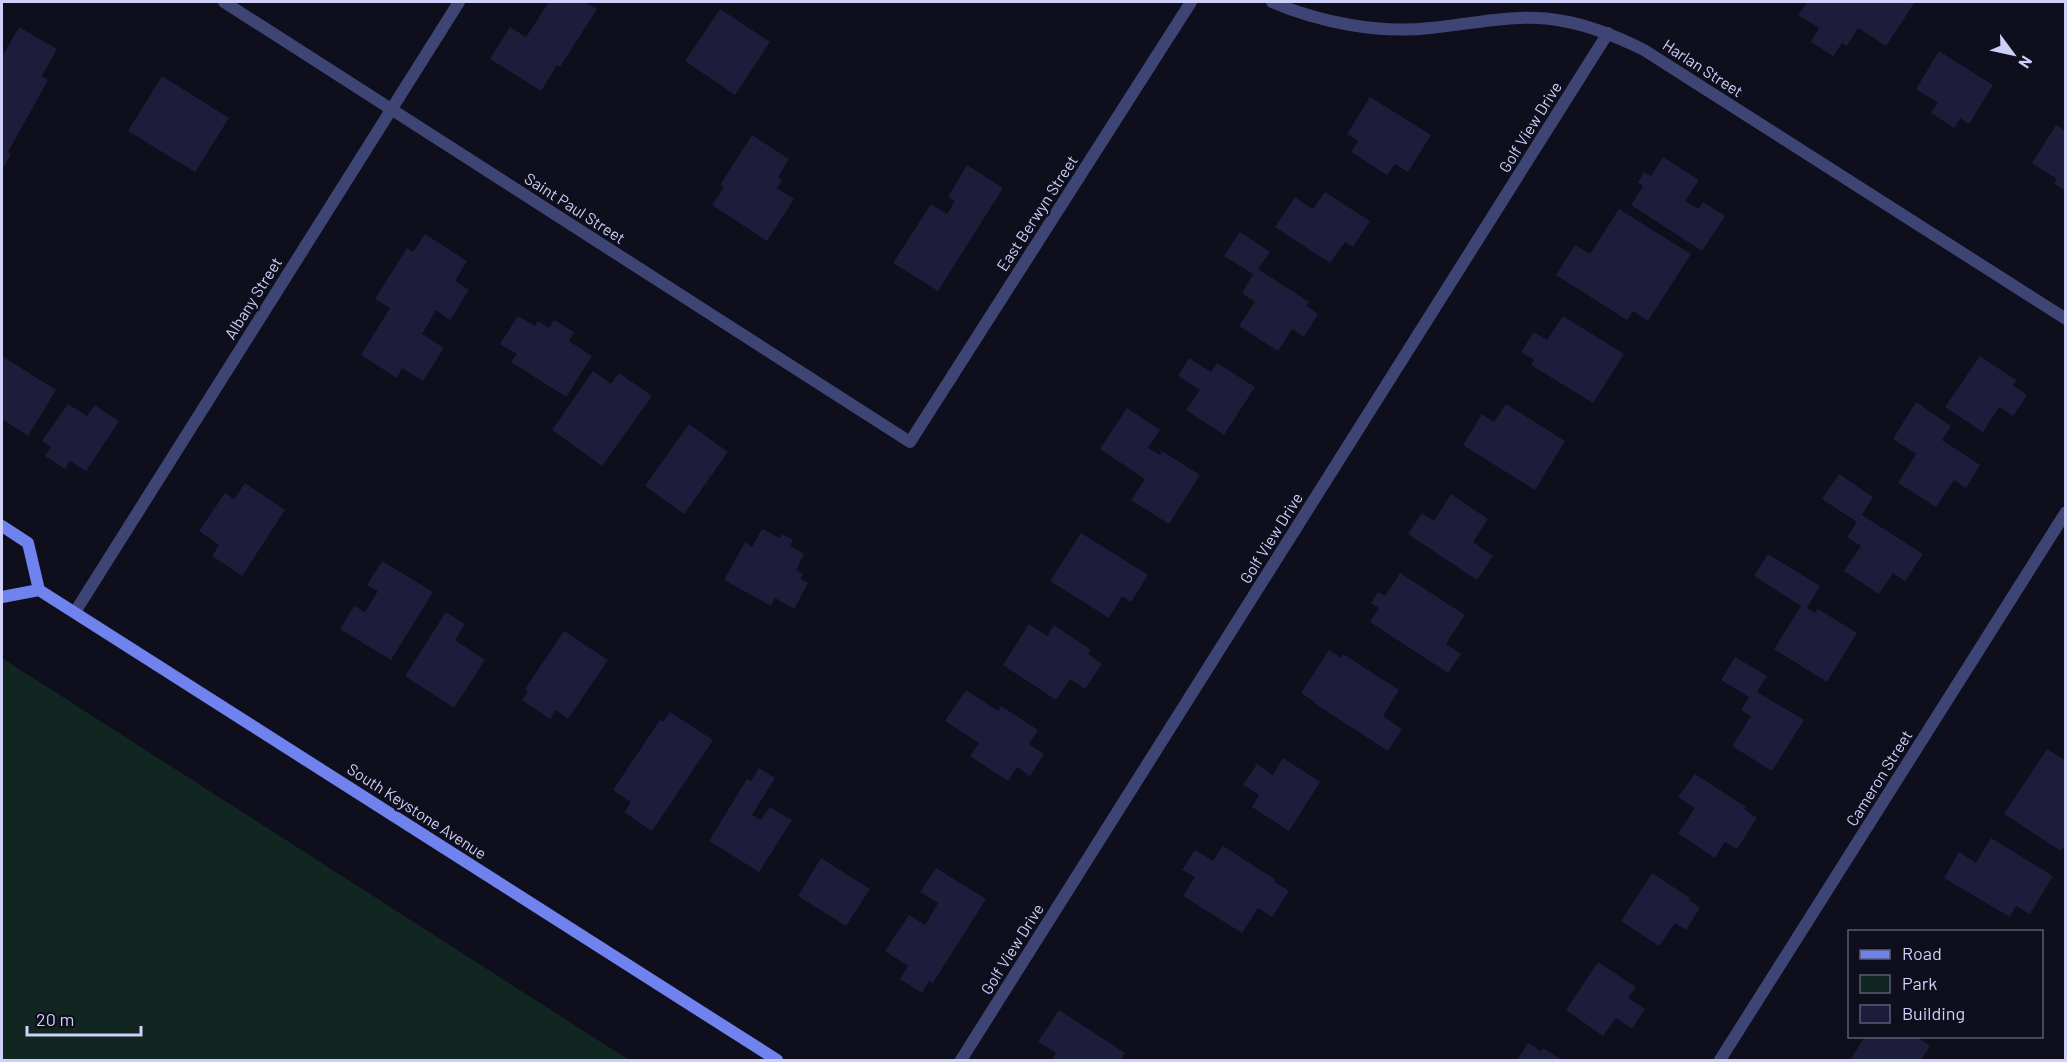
<svg xmlns="http://www.w3.org/2000/svg" width="2067" height="1062" font-family="Barlow,sans-serif">
  <style>
    .green { fill: #112521 }
    .building { fill: #1d1c3a }
    .lines { fill: none; stroke-linecap: round; stroke-linejoin: round }
    .minor { stroke: #3e4575; stroke-width: 12 }
    .secondary { stroke: #7082ee; stroke-width: 12 }
    .labels { text-anchor: middle; stroke-width: 5; stroke-linejoin: round; paint-order: stroke }
    .street-label { font-size: 16px; fill: #ced0f9; stroke: #0e0e1c }
  </style>
  <rect width="100%" height="100%" fill="#0e0e1c"/>
  <path class="green" d="M 2,658 L 629,1060 L 2,1060 Z"/>
  <path class="building" d="M 549,2 L 584,2 L 597,9 L 560,67 L 557,65 L 541,91 L 490,59 L 510,27 L 526,37 Z
    M 1807,2 L 1866,2 L 1869,3 L 1870,2 L 1915,2 L 1886,46 L 1858,28 L 1847,46 L 1842,43 L 1833,56 L 1811,42 L 1819,28 L 1798,15 Z
    M 720,9 L 770,42 L 735,95 L 685,61 Z
    M 19,27 L 57,49 L 42,76 L 48,80 L 8,152 L 11,154 L 2,170 L 2,54 L 3,55 Z
    M 1939,51 L 1993,85 L 1969,124 L 1960,118 L 1954,128 L 1931,113 L 1938,103 L 1916,89 Z
    M 162,76 L 229,118 L 195,172 L 128,131 Z
    M 1370,97 L 1431,135 L 1408,172 L 1395,164 L 1387,175 L 1351,152 L 1358,141 L 1347,134 Z
    M 2056,125 L 2066,131 L 2066,191 L 2054,184 L 2057,179 L 2032,163 Z
    M 752,135 L 789,159 L 778,177 L 782,180 L 777,188 L 794,199 L 767,241 L 712,205 L 724,187 L 720,185 Z
    M 1663,157 L 1699,180 L 1685,201 L 1699,209 L 1703,202 L 1725,216 L 1702,251 L 1631,205 L 1643,186 L 1638,182 L 1644,172 L 1651,176 Z
    M 967,165 L 1003,188 L 938,291 L 893,263 L 931,204 L 947,214 L 955,201 L 948,197 Z
    M 1325,192 L 1370,221 L 1353,247 L 1345,242 L 1330,263 L 1275,227 L 1295,197 L 1313,209 Z
    M 1619,209 L 1691,254 L 1648,321 L 1633,311 L 1627,320 L 1556,275 L 1575,245 L 1590,254 Z
    M 1240,232 L 1270,252 L 1258,269 L 1309,302 L 1306,306 L 1318,314 L 1304,337 L 1292,329 L 1278,351 L 1239,326 L 1255,302 L 1242,293 L 1253,274 L 1224,256 Z
    M 425,234 L 467,261 L 455,281 L 469,290 L 450,320 L 436,310 L 422,334 L 444,348 L 423,381 L 402,368 L 397,378 L 361,355 L 390,308 L 375,299 L 407,248 L 413,252 Z
    M 518,316 L 535,326 L 538,321 L 549,328 L 554,320 L 574,332 L 569,341 L 592,356 L 566,397 L 511,362 L 517,354 L 500,344 Z
    M 1563,316 L 1624,354 L 1593,403 L 1531,365 L 1534,360 L 1521,352 L 1534,332 L 1547,340 Z
    M 2,356 L 56,390 L 28,436 L 2,419 Z
    M 1980,356 L 2016,380 L 2013,385 L 2027,395 L 2013,416 L 1999,407 L 1983,432 L 1945,407 Z
    M 1189,358 L 1211,372 L 1217,363 L 1255,387 L 1224,435 L 1186,410 L 1200,390 L 1178,376 Z
    M 593,371 L 611,384 L 619,373 L 652,396 L 602,466 L 552,430 Z
    M 1916,402 L 1951,426 L 1942,440 L 1980,465 L 1966,488 L 1954,480 L 1936,507 L 1898,483 L 1916,454 L 1893,439 Z
    M 68,404 L 87,416 L 95,405 L 119,421 L 86,471 L 70,461 L 65,469 L 45,456 L 51,447 L 42,441 Z
    M 1506,404 L 1565,441 L 1535,490 L 1463,445 L 1482,414 L 1494,422 Z
    M 1127,408 L 1160,430 L 1148,448 L 1160,455 L 1162,451 L 1200,475 L 1169,524 L 1131,500 L 1145,479 L 1100,449 Z
    M 689,424 L 728,452 L 684,514 L 645,486 Z
    M 1839,474 L 1873,497 L 1862,515 L 1923,554 L 1905,581 L 1893,573 L 1879,594 L 1844,571 L 1861,546 L 1847,537 L 1857,522 L 1822,499 Z
    M 245,483 L 285,510 L 242,576 L 212,556 L 219,545 L 199,531 L 225,493 L 234,499 Z
    M 1451,494 L 1488,519 L 1473,542 L 1493,556 L 1477,580 L 1408,534 L 1422,513 L 1434,521 Z
    M 762,529 L 780,538 L 782,534 L 793,540 L 790,546 L 804,554 L 796,570 L 803,574 L 800,579 L 808,583 L 794,609 L 775,598 L 771,606 L 724,580 L 745,542 L 752,547 Z
    M 1081,533 L 1148,575 L 1131,602 L 1122,596 L 1109,618 L 1050,581 Z
    M 1768,554 L 1820,586 L 1807,608 L 1815,613 L 1818,609 L 1857,633 L 1827,682 L 1774,649 L 1801,606 L 1754,576 Z
    M 382,561 L 433,592 L 391,660 L 340,629 L 354,606 L 365,612 L 378,591 L 367,585 Z
    M 1400,573 L 1465,615 L 1446,644 L 1461,654 L 1448,673 L 1370,622 L 1379,608 L 1371,603 L 1378,592 L 1385,596 Z
    M 446,612 L 465,624 L 455,640 L 485,660 L 454,708 L 405,676 Z
    M 1029,624 L 1047,636 L 1054,625 L 1091,650 L 1088,654 L 1102,664 L 1085,689 L 1070,679 L 1056,700 L 1003,665 Z
    M 564,631 L 608,660 L 568,719 L 556,710 L 550,719 L 522,700 L 528,691 L 525,689 Z
    M 1329,650 L 1341,658 L 1343,654 L 1399,690 L 1383,716 L 1402,729 L 1388,751 L 1314,703 L 1315,702 L 1301,693 Z
    M 1735,657 L 1767,676 L 1757,692 L 1804,720 L 1772,771 L 1732,746 L 1751,716 L 1741,710 L 1749,697 L 1721,680 Z
    M 966,690 L 998,711 L 1001,706 L 1038,730 L 1029,744 L 1044,754 L 1030,776 L 1017,767 L 1008,781 L 970,756 L 979,743 L 945,721 Z
    M 670,712 L 713,740 L 652,831 L 624,812 L 631,802 L 613,790 L 660,720 L 663,722 Z
    M 2047,749 L 2066,761 L 2066,845 L 2061,851 L 2004,814 Z
    M 1283,758 L 1320,782 L 1289,831 L 1252,807 L 1259,795 L 1243,785 L 1257,764 L 1273,775 Z
    M 759,768 L 775,778 L 752,815 L 761,820 L 770,807 L 792,820 L 759,872 L 709,841 L 747,779 L 751,781 Z
    M 1695,774 L 1746,807 L 1744,809 L 1757,818 L 1737,849 L 1725,842 L 1715,858 L 1678,833 L 1695,808 L 1678,797 Z
    M 1991,838 L 2053,876 L 2030,914 L 2016,906 L 2010,917 L 1944,878 L 1959,852 L 1976,863 Z
    M 1223,846 L 1276,880 L 1274,882 L 1289,891 L 1272,917 L 1258,908 L 1242,933 L 1183,896 L 1195,877 L 1182,870 L 1195,850 L 1213,861 Z
    M 821,858 L 870,889 L 846,926 L 798,896 Z
    M 936,868 L 986,899 L 933,983 L 929,981 L 922,993 L 900,979 L 908,966 L 885,951 L 909,915 L 925,925 L 938,903 L 920,892 Z
    M 1652,873 L 1690,898 L 1689,900 L 1700,908 L 1686,930 L 1675,923 L 1659,946 L 1621,921 Z
    M 1598,962 L 1636,987 L 1628,998 L 1645,1009 L 1632,1029 L 1616,1018 L 1603,1036 L 1566,1010 Z
    M 1059,1010 L 1125,1053 L 1121,1060 L 1052,1060 L 1056,1053 L 1038,1042 Z
    M 1865,1036 L 1915,1036 L 1930,1046 L 1921,1060 L 1850,1060 Z
    M 1528,1043 L 1541,1051 L 1543,1048 L 1562,1060 L 1517,1060 Z"/>
  <g class="lines">
    <path class="minor" d="M 224,2 L 910,442 L 1191,2
      M 1272,2 C 1319,22 1378,34 1430,28 C 1473,24 1519,12 1563,21 C 1592,26 1618,37 1644,50 L 2066,319
      M 75,612 L 459,2
      M 961,1060 L 1608,33
      M 1720,1060 L 2066,512"/>
    <path class="secondary" d="M 2,526 L 28,543 L 39,590
      M 2,597 L 39,590 L 777,1060"/>
  </g>
  <g class="labels">
    <g class="street-label">
      <text transform="translate(1703 68) rotate(33)" y="6">Harlan Street</text>
      <text transform="translate(1530 127) rotate(-58)" y="6">Golf View Drive</text>
      <text transform="translate(575 208) rotate(33)" y="6">Saint Paul Street</text>
      <text transform="translate(1037 213) rotate(-57)" y="6">East Berwyn Street</text>
      <text transform="translate(253 298) rotate(-58)" y="6">Albany Street</text>
      <text transform="translate(1271 538) rotate(-58)" y="6">Golf View Drive</text>
      <text transform="translate(1879 778) rotate(-58)" y="6">Cameron Street</text>
      <text transform="translate(417 811) rotate(33)" y="6">South Keystone Avenue</text>
      <text transform="translate(1012 949) rotate(-58)" y="6">Golf View Drive</text>
    </g>
  </g>
  <rect width="2067" height="1062" fill="none" stroke="#ced0f9" stroke-width="6"/>
  <rect x="1848" y="930" width="195" height="108" fill="#0e0e1c" stroke="#5b5c74" stroke-width="1.5"/>
  <rect x="1860" y="950" width="30" height="9" fill="#7082ee" stroke="#5b5c74" stroke-width="1.5"/>
  <text x="1902" y="960" font-size="18" fill="#ced0f9">Road</text>
  <rect x="1860" y="975" width="30" height="18" fill="#112521" stroke="#5b5c74" stroke-width="1.5"/>
  <text x="1902" y="990" font-size="18" fill="#ced0f9">Park</text>
  <rect x="1860" y="1005" width="30" height="18" fill="#1d1c3a" stroke="#5b5c74" stroke-width="1.5"/>
  <text x="1902" y="1020" font-size="18" fill="#ced0f9">Building</text>
  <g transform="translate(2013 54) rotate(123)" stroke="#0e0e1c" stroke-width="4.5" paint-order="stroke">
  <path d="M0-4.5L10 22L0 15L-10 22Z" fill="#ced0f9"/>
  <text y="-9" font-size="16" font-weight="bold" text-anchor="middle" fill="#ced0f9">N</text>
  </g>
  <path d="M27 1026v9h114v-9" fill="none" stroke="#ced0f9" stroke-width="3"/>
  <text x="36" y="1026" font-size="18" fill="#ced0f9" stroke="#0e0e1c" stroke-width="4.5" paint-order="stroke">20 m</text>
</svg>
